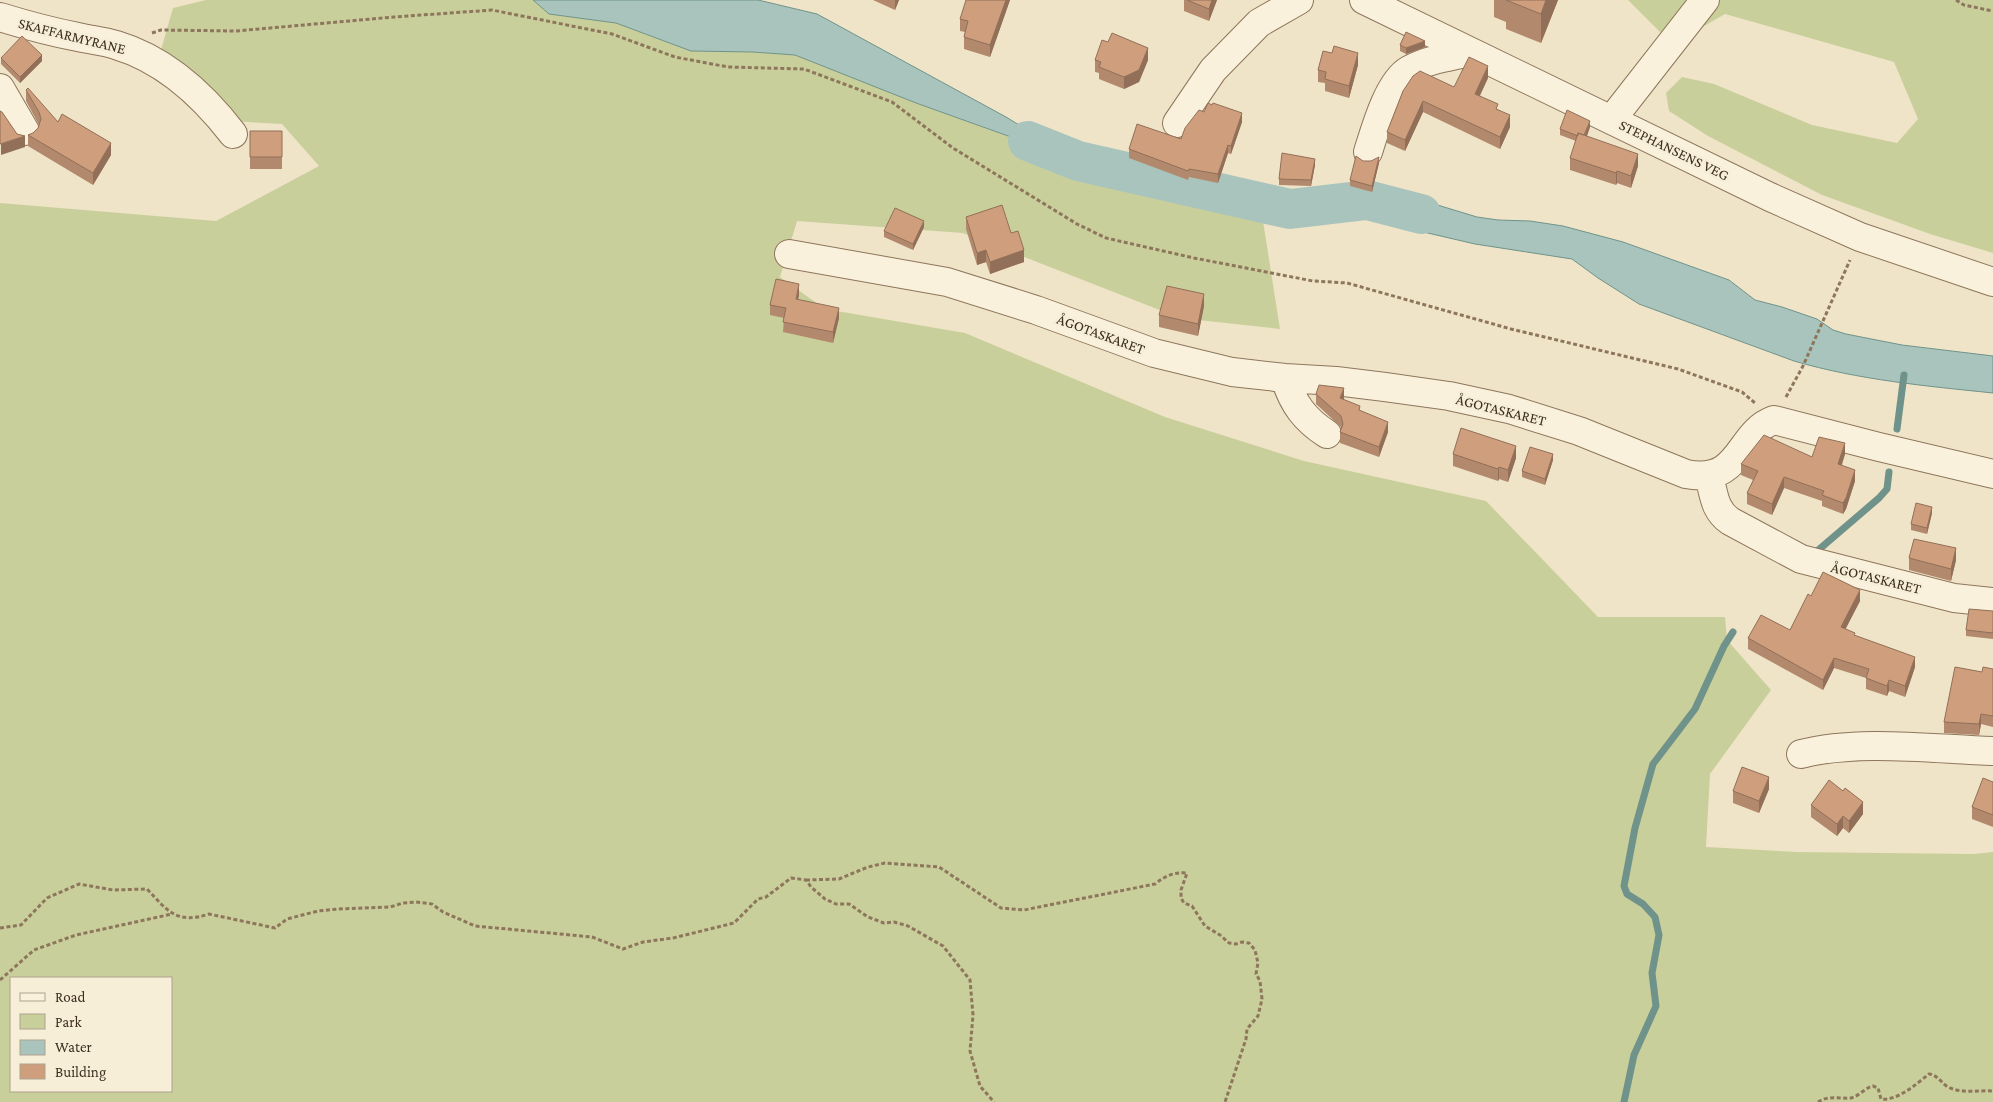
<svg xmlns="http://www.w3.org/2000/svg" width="1993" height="1102" font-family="'Crimson Pro',serif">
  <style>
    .green { fill: #c9cf9b; fill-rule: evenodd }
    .water { fill: #a9c4bc; stroke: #6f938a }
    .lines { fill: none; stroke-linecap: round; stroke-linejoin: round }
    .stream { stroke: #6f938a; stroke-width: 7 }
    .river { stroke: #a9c4bc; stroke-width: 40 }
    .minor-casing { stroke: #8d765c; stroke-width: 30 }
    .path { stroke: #8d765c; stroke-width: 3; stroke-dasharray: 4 2.5; stroke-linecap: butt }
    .minor { stroke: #faf1dc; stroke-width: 28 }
    .wall { fill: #b2896c }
    .shaded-wall { fill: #916f58 }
    .building { fill: #cf9f7d; stroke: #916f58 }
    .labels { text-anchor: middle; stroke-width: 5; stroke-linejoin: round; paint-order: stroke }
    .street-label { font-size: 15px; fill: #3d2e20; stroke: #f7eed8 }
  </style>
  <rect width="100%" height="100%" fill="#f0e4c8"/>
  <path class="green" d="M 206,0 L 533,0 L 549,14 L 616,23 L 691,51 L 753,52 L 795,55 L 916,103 L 1077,161 L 1260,202 L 1280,329 L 1180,318 L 963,233 L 797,221 L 780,277 L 825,309 L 965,333 L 1165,417 L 1304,461 L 1486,501 L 1598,617 L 1725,617 L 1727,640 L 1771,690 L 1710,774 L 1706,847 L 1796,852 L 1974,854 L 1993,852 L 1993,1102 L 0,1102 L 0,203 L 216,221 L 319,166 L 282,124 L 212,120 L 157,64 L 173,8 ZM 11,978 L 171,978 L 171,1091 L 11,1091 Z
    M 1628,0 L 1993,0 L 1993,253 L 1930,234 L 1822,195 L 1708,136 L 1669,111 L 1666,93 L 1682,77 L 1714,84 L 1812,125 L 1897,143 L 1918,119 L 1894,62 L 1725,14 L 1668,47 L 1671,43 Z"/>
  <path class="water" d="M 533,0 L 758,0 L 817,14 L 1006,117 L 1078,161 L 916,103 L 795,55 L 753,52 L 691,51 L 616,23 L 549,14 Z
    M 1393,196 L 1421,200 L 1477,217 L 1498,220 L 1530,221 L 1563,226 L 1623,242 L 1729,280 L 1755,300 L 1782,307 L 1817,319 L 1833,330 L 1846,334 L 1902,345 L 1993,356 L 1993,393 C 1926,386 1859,380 1794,361 L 1639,304 L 1598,278 L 1572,259 L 1475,244 L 1389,224 L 1367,200 Z"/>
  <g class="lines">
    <path class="stream" d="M 1897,429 L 1904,375
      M 1816,552 L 1879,498 L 1887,489 L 1889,472
      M 1624,1102 L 1634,1055 L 1656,1006 L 1652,973 L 1659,935 L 1655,917 L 1643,904 L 1627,894 L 1624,886 L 1635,828 L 1653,764 L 1695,709 L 1724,646 L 1733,632"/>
    <path class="river" d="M 1028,141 L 1078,161 L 1290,209 L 1367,200 L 1421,214"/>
    <g class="minor-casing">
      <path id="minor" d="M 1364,0 L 1770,197 L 1860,237 L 1993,282
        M 0,17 C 26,25 52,32 78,37 C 90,40 104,41 116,45 C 163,59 203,95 233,134
        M 0,88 L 25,131
        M 1612,119 L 1705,0
        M 1177,123 L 1213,70 L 1259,23 L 1299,0
        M 1368,152 C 1375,130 1388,82 1409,70 C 1427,60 1451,56 1471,52
        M 789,254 L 947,282 L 1036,310 L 1154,353 L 1232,372 L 1285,378 L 1336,381 L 1385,387 L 1449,396 L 1509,409 L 1579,431 L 1686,474 C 1742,485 1737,433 1774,420 L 1879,447 L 1993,474
        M 1285,378 C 1293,404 1305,420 1327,434
        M 1709,476 C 1714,494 1714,510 1730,521 L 1801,559 L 1954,598 L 1993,602
        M 1801,754 C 1859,739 1933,749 1993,751"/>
    </g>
    <path class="path" d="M 1956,0 L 1964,5 L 1993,11
      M 152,33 L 161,30 L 236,31 L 394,17 L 492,10 L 612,34 L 675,57 L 728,67 L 804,69 L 892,102 L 953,148 L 1077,224 L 1106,238 L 1194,258 L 1313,281 L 1347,283 L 1511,329 L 1678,369 L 1742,392 L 1755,403
      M 1786,397 L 1803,366 L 1850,260
      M 806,880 L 839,879 L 868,867 L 885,863 L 939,867 L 1001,908 L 1024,910 L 1155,884 C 1165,876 1173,872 1187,873 L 1181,890 L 1181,898 L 1184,903 L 1192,906 L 1205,926 L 1220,935 L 1229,943 L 1236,944 L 1242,942 L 1249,943 L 1255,950 L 1258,963 L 1256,974 L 1260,981 L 1262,999 L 1258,1016 L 1247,1029 L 1246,1039 L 1225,1102
      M 0,928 L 21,925 L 47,898 L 79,884 L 113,890 L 147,889 C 167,910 176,925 209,914 L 275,928 L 287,919 L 318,911 L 338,909 L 390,907 L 403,903 L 416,902 L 432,904 L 443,912 L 475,926 L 592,937 L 623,949 L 643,942 L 673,938 L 734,923 L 758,899 L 766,897 L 791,878 L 806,880 L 811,887 L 825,899 L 836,904 L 849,904 L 868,917 L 884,923 L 894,922 L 908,926 L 943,946 L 970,980 L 973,1015 L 970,1051 L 980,1086 L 994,1102
      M 0,980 L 34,950 L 76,935 L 172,914
      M 1818,1102 C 1828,1095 1840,1099 1851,1098 C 1859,1096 1865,1088 1873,1086 L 1878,1088 L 1881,1099 C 1898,1101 1916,1084 1929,1074 C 1938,1075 1941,1083 1948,1087 C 1962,1094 1979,1090 1993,1091"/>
    <use href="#minor" class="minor"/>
  </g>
  <path class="wall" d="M 873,0 L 899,0 L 895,10 Z
    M 1010,0 L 990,57 L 964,49 L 964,37 L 965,32 L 960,31 L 960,19 Z
    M 1184,0 L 1217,0 L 1209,21 L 1184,11 Z
    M 1494,0 L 1558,0 L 1541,43 L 1506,29 L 1506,22 L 1494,17 Z
    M 1400,45 L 1425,47 L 1406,54 L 1400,51 Z
    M 1,58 L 42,61 L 20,83 L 1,64 Z
    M 1095,60 L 1148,60 L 1139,82 L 1124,89 L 1099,79 L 1099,73 L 1095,72 Z
    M 1358,65 L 1349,98 L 1325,91 L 1325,83 L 1318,82 L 1318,70 Z
    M 1488,78 L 1480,96 L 1498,110 L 1510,127 L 1500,149 L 1423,112 L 1405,151 L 1387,143 L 1387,132 L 1403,91 L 1454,87 Z
    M 26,90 L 58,122 L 111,155 L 93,185 L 28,146 L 28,135 L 33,133 L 38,128 L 39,125 L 26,101 Z
    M 1204,112 L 1242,122 L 1231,154 L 1228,153 L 1218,183 L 1189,177 L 1188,180 L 1129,158 L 1129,149 L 1181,139 Z
    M 1590,127 L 1587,136 L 1638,166 L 1631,188 L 1617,183 L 1616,185 L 1570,170 L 1570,158 L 1576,141 L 1560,135 L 1560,129 Z
    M 250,131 L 282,131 L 282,169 L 250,169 Z
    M 1363,161 L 1371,161 L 1379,163 L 1372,192 L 1350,186 L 1350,180 Z
    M 1315,165 L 1311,186 L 1279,185 L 1279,179 Z
    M 966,217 L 1011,233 L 1024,262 L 990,274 L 986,262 L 977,265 L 966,229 Z
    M 924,227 L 913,250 L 884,237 L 884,231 Z
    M 799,295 L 798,299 L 839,318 L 833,343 L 783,332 L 784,318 L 770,315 L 770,305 Z
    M 1204,306 L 1198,336 L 1159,327 L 1159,315 Z
    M 1316,394 L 1344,398 L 1343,400 L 1360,410 L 1388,432 L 1379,457 L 1340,443 L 1340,432 L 1341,427 L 1316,404 Z
    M 1453,454 L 1516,458 L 1508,482 L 1499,479 L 1498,481 L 1453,466 Z
    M 1845,454 L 1842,465 L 1855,481 L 1846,509 L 1843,514 L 1822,506 L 1822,501 L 1784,488 L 1772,515 L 1747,504 L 1747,493 L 1753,480 L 1741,475 L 1741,464 Z
    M 1553,460 L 1545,485 L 1522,477 L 1522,471 Z
    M 1932,513 L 1927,534 L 1911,530 L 1911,524 Z
    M 1909,558 L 1956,560 L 1951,581 L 1909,570 Z
    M 1811,596 L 1860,601 L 1845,629 L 1855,636 L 1915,667 L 1905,697 L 1889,691 L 1887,696 L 1866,689 L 1866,678 L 1834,668 L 1823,690 L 1748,649 L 1748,638 L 1790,630 Z
    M 1991,611 L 1993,611 L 1993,639 L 1966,636 L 1966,630 Z
    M 1993,669 L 1993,727 L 1981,724 L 1979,735 L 1944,733 L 1944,722 L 1982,672 Z
    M 1993,782 L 1993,827 L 1972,819 L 1972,807 Z
    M 1769,789 L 1759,813 L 1733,803 L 1733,791 Z
    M 1811,805 L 1863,814 L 1849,833 L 1843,828 L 1837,836 L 1811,817 Z"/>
  <path class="shaded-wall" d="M 895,0 L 899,0 L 895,10 Z
    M 1006,0 L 1010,0 L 990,57 L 990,45 Z
    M 1212,0 L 1217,0 L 1209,21 L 1209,9 Z
    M 1546,0 L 1558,0 L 1541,43 L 1541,14 Z
    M 1425,41 L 1425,47 L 1406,54 L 1406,48 Z
    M 1148,48 L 1148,60 L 1139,82 L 1124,89 L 1124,77 Z
    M 1358,53 L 1358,65 L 1349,98 L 1349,86 Z
    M 42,55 L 42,61 L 20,83 L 20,77 Z
    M 1488,66 L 1488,78 L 1475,105 L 1475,94 Z
    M 1423,101 L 1423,112 L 1405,151 L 1405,140 Z
    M 1242,113 L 1242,122 L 1231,154 L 1231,146 Z
    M 1510,115 L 1510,127 L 1500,149 L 1500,137 Z
    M 1590,121 L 1590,127 L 1584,144 L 1584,138 Z
    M 25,136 L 25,147 L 1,155 L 1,144 Z
    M 111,143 L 111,155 L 93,185 L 93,173 Z
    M 1228,145 L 1228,153 L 1218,183 L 1218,174 Z
    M 1638,154 L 1638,166 L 1631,188 L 1631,176 Z
    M 1379,157 L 1379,163 L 1372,192 L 1372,186 Z
    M 1315,159 L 1315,165 L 1311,186 L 1311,180 Z
    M 1617,171 L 1617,183 L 1616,185 L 1616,173 Z
    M 924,221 L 924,227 L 913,250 L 913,244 Z
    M 986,250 L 986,262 L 977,265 L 977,253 Z
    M 1024,250 L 1024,262 L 990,274 L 990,262 Z
    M 799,284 L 799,295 L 796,309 L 796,299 Z
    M 1204,294 L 1204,306 L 1198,336 L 1198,324 Z
    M 839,308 L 839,318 L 833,343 L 833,332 Z
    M 1344,388 L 1344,398 L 1340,409 L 1340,398 Z
    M 1388,422 L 1388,432 L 1379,457 L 1379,447 Z
    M 1845,443 L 1845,454 L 1838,475 L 1838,464 Z
    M 1516,446 L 1516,458 L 1508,482 L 1508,470 Z
    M 1553,454 L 1553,460 L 1545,485 L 1545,479 Z
    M 1499,467 L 1499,479 L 1498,481 L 1498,469 Z
    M 1855,470 L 1855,481 L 1846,509 L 1843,514 L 1843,503 Z
    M 1784,477 L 1784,488 L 1772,515 L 1772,504 Z
    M 1932,507 L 1932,513 L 1927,534 L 1927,528 Z
    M 1956,548 L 1956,560 L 1951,581 L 1951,569 Z
    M 1860,590 L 1860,601 L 1841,638 L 1841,627 Z
    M 1915,657 L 1915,667 L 1905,697 L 1905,686 Z
    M 1834,658 L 1834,668 L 1823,690 L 1823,680 Z
    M 1889,680 L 1889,691 L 1887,696 L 1887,686 Z
    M 1981,714 L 1981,724 L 1979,735 L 1979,724 Z
    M 1769,777 L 1769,789 L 1759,813 L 1759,801 Z
    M 1863,802 L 1863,814 L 1849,833 L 1849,821 Z
    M 1843,816 L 1843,828 L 1837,836 L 1837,824 Z"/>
  <path class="building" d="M 966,0 L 1006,0 L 990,45 L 964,37 L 968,21 L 960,19 Z
    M 1187,0 L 1212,0 L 1209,9 Z
    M 1506,0 L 1546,0 L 1541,14 Z
    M 1406,32 L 1425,41 L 1406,48 L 1400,45 Z
    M 1112,33 L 1148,48 L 1139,70 L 1124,77 L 1099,67 L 1101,62 L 1095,60 L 1102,40 L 1108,42 Z
    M 22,36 L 42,55 L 20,77 L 1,58 Z
    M 1334,46 L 1358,53 L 1349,86 L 1325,79 L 1326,72 L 1318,70 L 1323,51 L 1332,53 Z
    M 1469,57 L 1488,66 L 1475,94 L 1498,104 L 1496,109 L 1510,115 L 1500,137 L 1423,101 L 1405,140 L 1387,132 L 1403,91 L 1413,76 L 1420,71 L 1454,87 Z
    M 28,88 L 58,122 L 62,114 L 111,143 L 93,173 L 28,135 L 33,133 L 38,128 L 41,119 L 39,112 L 26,90 Z
    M 1208,103 L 1212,105 L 1213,103 L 1242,113 L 1231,146 L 1228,145 L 1218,174 L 1189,169 L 1188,171 L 1129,149 L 1137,124 L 1181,139 L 1185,128 L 1199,110 L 1204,112 Z
    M 1567,110 L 1590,121 L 1584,135 L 1578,133 L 1578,136 L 1560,129 Z
    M 0,111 L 2,112 L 17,134 L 25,136 L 0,144 Z
    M 250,131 L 282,131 L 282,157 L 250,157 Z
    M 1578,133 L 1638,154 L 1631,176 L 1617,171 L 1616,173 L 1570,158 Z
    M 1282,153 L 1315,159 L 1311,180 L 1279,179 Z
    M 1356,156 L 1363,161 L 1371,161 L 1379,157 L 1372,186 L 1350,180 Z
    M 1002,205 L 1011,233 L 1018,231 L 1024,250 L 990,262 L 986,250 L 977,253 L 966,217 Z
    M 895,208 L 924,221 L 913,244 L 884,231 Z
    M 776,279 L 799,284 L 796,299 L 839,308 L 833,332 L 783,322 L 786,308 L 770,305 Z
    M 1167,286 L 1204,294 L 1198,324 L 1159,315 Z
    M 1319,385 L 1344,388 L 1340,398 L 1360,406 L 1359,410 L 1388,422 L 1379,447 L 1340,432 L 1343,424 L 1341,416 L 1316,394 Z
    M 1461,428 L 1516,446 L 1508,470 L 1499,467 L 1498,469 L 1453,454 Z
    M 1764,435 L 1812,457 L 1819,437 L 1845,443 L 1838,464 L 1855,470 L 1846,498 L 1843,503 L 1822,495 L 1824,491 L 1784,477 L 1772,504 L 1747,493 L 1758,471 L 1741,464 Z
    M 1530,447 L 1553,454 L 1545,479 L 1522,471 Z
    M 1916,503 L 1932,507 L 1927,528 L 1911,524 Z
    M 1914,539 L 1956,548 L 1951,569 L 1909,558 Z
    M 1823,572 L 1860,590 L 1841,627 L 1855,633 L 1854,635 L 1915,657 L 1905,686 L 1889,680 L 1887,686 L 1866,678 L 1869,669 L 1834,658 L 1823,680 L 1748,638 L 1761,615 L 1790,630 L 1808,594 L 1811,596 Z
    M 1969,609 L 1993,611 L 1993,633 L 1966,630 Z
    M 1955,667 L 1982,672 L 1983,667 L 1993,669 L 1993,716 L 1981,714 L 1979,724 L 1944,722 Z
    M 1742,767 L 1769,777 L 1759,801 L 1733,791 Z
    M 1983,778 L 1993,782 L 1993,815 L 1972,807 Z
    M 1829,780 L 1843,791 L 1845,788 L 1863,802 L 1849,821 L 1843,816 L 1837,824 L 1811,805 Z"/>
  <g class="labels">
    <g class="street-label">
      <text transform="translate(72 36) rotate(14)" y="5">SKAFFARMYRANE</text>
      <text transform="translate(1674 150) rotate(26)" y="5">STEPHANSENS VEG</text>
      <text transform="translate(1101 334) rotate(20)" y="5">ÅGOTASKARET</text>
      <text transform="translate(1501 410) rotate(14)" y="5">ÅGOTASKARET</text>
      <text transform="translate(1876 578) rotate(14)" y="5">ÅGOTASKARET</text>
    </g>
  </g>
  <rect x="10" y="977" width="162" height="115" fill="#f7eed8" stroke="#ada18e"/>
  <rect x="20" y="993" width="25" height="8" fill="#faf1dc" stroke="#ada18e"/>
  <text x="55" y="1002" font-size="15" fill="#3d2e20">Road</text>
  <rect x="20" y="1014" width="25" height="15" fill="#c9cf9b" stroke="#ada18e"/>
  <text x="55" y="1027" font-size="15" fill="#3d2e20">Park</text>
  <rect x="20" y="1040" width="25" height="15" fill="#a9c4bc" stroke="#ada18e"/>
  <text x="55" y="1052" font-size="15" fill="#3d2e20">Water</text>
  <rect x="20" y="1064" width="25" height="15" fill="#cf9f7d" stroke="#ada18e"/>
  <text x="55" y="1077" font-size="15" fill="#3d2e20">Building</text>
</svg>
